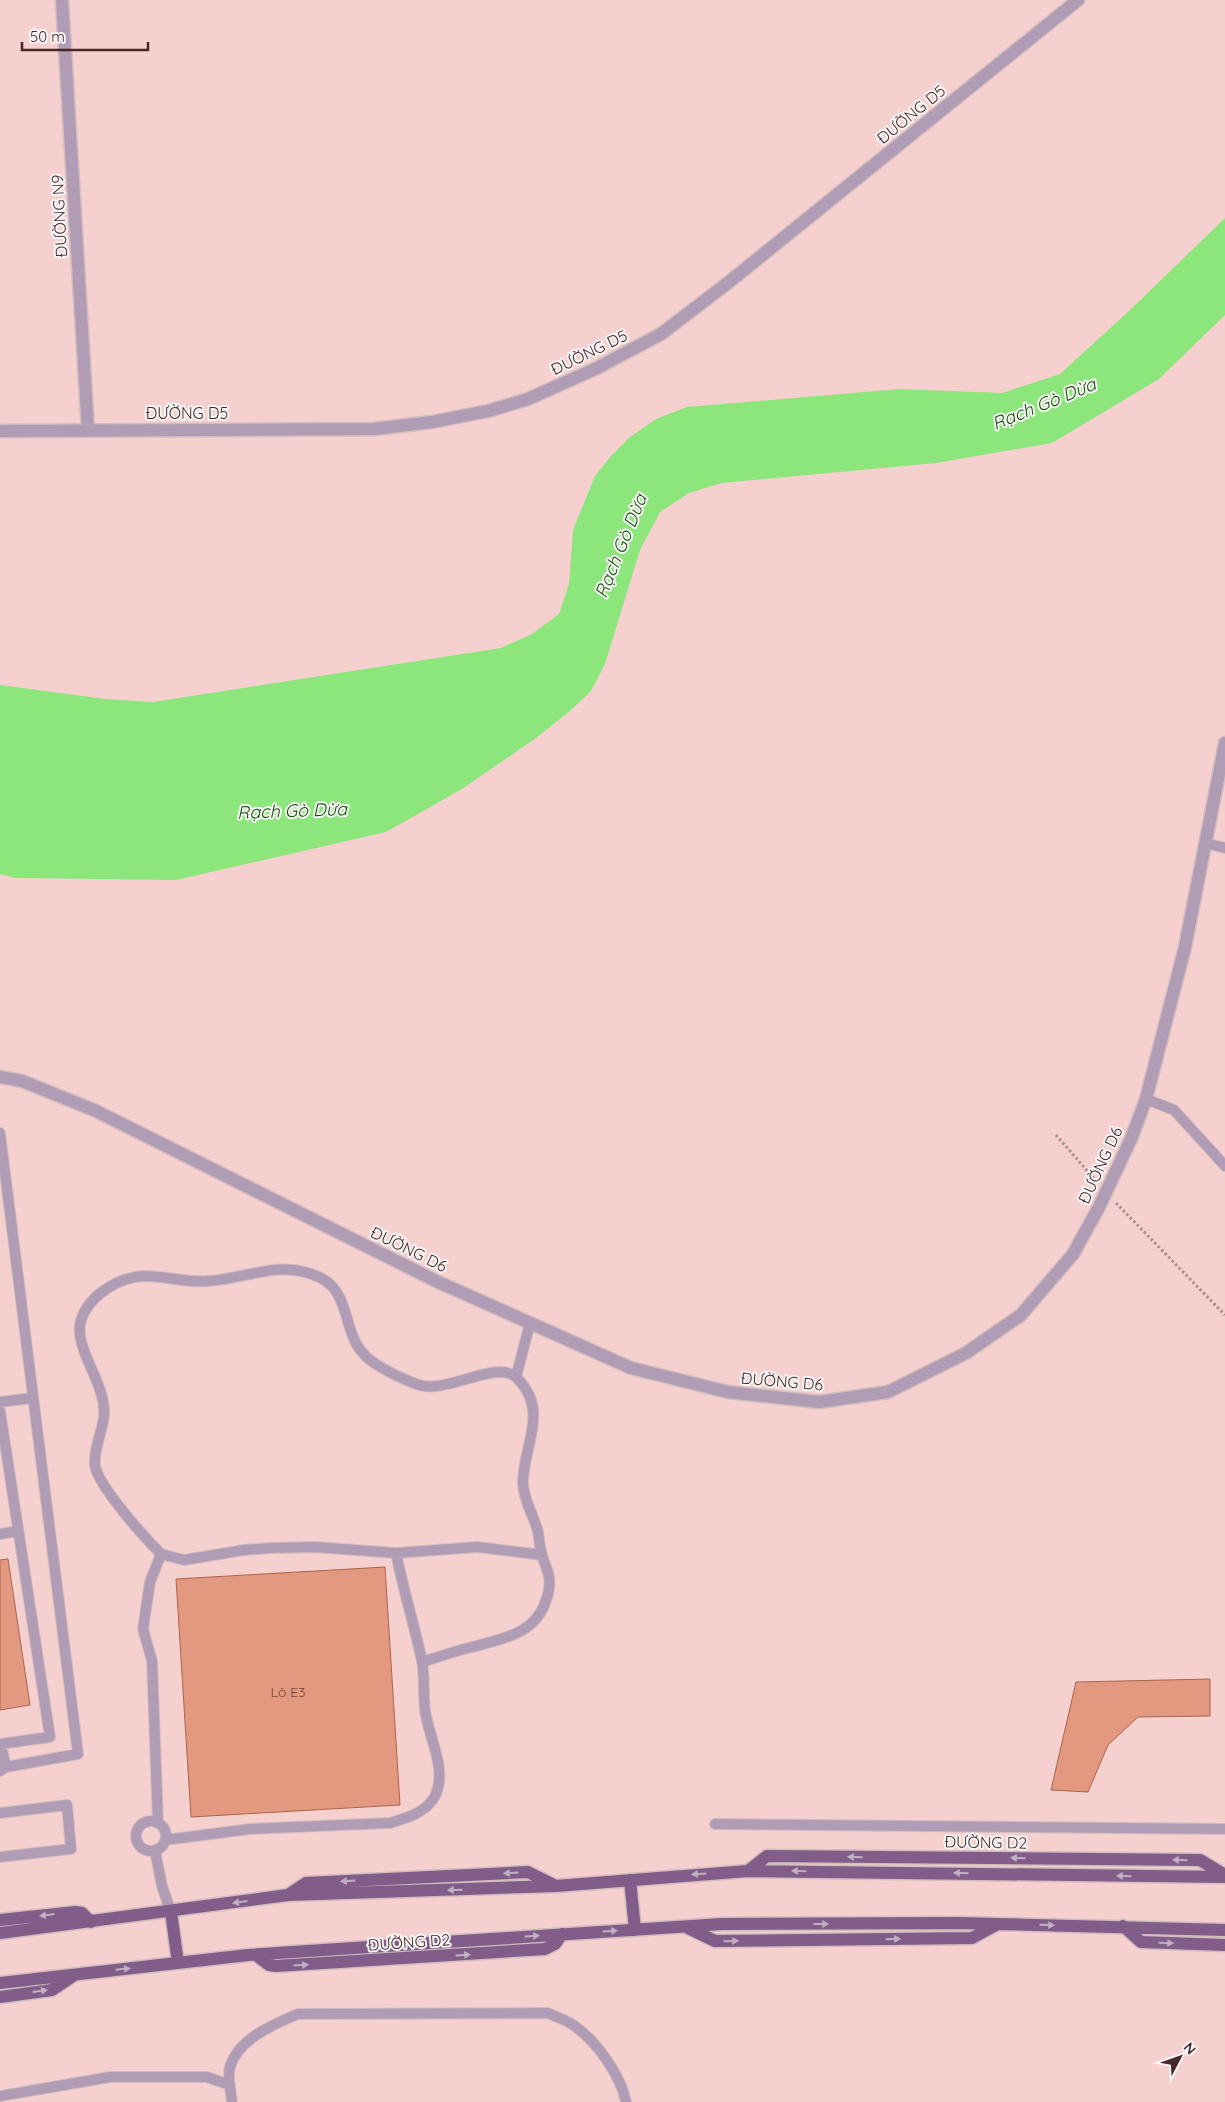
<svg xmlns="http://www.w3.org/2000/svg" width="1225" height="2102" font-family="Quicksand,sans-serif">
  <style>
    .built { fill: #f5d0cf }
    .water { fill: #8de67c }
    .building { fill: #e2997f; stroke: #aa654d }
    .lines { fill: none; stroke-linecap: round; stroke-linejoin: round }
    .lane-casing { stroke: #d1bdbd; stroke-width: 12 }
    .street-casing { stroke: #d1bdbd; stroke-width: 15 }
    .primary-casing { stroke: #d1bdbd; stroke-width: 15 }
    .path { stroke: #a7908f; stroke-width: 3; stroke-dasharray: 2.5 2.5; stroke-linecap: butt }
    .lane { stroke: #b19cb5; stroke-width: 10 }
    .street { stroke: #b19cb5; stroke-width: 12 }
    .primary { stroke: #825d8a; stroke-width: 12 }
    .oneway { fill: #c1b0c4 }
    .labels { text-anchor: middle; stroke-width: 4; stroke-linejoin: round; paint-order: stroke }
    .number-label { font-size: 14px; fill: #6e443d }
    .street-label { font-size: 16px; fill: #472727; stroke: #f4f4f4 }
    .water-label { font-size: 18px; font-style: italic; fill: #175107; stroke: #f4f4f4 }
  </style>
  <rect width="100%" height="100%" fill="#f4e3e2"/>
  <path class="built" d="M 0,0 L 1225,0 L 1225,2102 L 0,2102 Z"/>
  <path class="water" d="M 1225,218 L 1225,315 L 1159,379 L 1052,443 L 936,463 L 722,483 L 689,493 L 660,512 L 640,550 L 605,664 L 591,691 L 570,711 L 536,738 L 462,789 L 386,832 L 176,880 L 15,878 L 0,874 L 0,685 L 105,699 L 153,702 L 501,648 L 532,634 L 559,614 L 569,584 L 573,530 L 595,476 L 611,456 L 630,437 L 656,419 L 687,407 L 899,389 L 1002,393 L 1060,374 L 1130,310 Z"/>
  <path class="building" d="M 8,1559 L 30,1705 L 0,1710 L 0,1560 Z
    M 385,1567 L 400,1805 L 191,1817 L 176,1579 Z
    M 1210,1679 L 1210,1716 L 1138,1717 L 1108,1745 L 1088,1792 L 1051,1790 L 1076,1682 Z"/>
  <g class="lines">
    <g class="lane-casing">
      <path id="lane" d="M 1205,843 L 1225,848
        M 1146,1099 L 1174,1110 L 1225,1166
        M 0,1133 L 78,1754 L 6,1767
        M 516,1377 L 530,1323
        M 0,1402 L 32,1398
        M 0,1411 L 50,1737 L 0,1744
        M 0,1534 L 18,1531
        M 161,1554 C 145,1538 99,1487 95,1466 C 93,1449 103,1431 104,1415 C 105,1399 98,1384 92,1370 C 86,1356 76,1336 81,1320 C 89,1295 119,1277 144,1276 C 166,1276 187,1283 208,1281 C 247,1279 282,1258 321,1278 C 350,1293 343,1330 362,1352 C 372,1365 401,1378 416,1384 C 445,1396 497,1358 517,1378 C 550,1411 523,1445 523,1483 C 523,1499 534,1516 538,1532 C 539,1540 540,1548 542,1555 C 544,1563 548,1570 549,1577 C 550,1585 549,1593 546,1600 C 536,1634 502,1639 472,1647 C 455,1651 439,1657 422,1662
        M 0,1771 L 6,1767 L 1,1745
        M 0,1813 L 67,1805 L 71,1849 L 0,1857
        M136 1836a15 15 0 1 1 30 0a15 15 0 1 1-30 0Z
        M 158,1823 L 152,1661 L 143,1629 L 150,1582 L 161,1554 L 184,1560 L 244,1550 L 271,1548 L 315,1547 L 396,1553 L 477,1547 L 542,1555
        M 715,1824 L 1225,1829
        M 165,1840 L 250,1829 L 390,1823 C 406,1818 426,1813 435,1796 C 448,1769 428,1736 425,1710 C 423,1694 425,1677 422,1661 C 414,1624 403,1589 396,1553
        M 155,1851 L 162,1886 L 171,1912
        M 0,2096 L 110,2077 L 207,2077 L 230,2085
        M 232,2102 C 231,2092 227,2078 230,2067 C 238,2039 274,2024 298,2014 L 548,2013 C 556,2017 566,2020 573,2025 C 596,2040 621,2076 626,2102"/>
    </g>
    <g class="street-casing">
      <path id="street" d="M 62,0 L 88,430
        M 0,431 L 374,429 L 432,422 L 488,411 L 528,399 L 595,369 L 661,334 L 729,282 L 1078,0
        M 0,1077 L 22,1081 L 94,1110 L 436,1281 L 631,1368 L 728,1392 L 819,1402 L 888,1392 L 966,1353 L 1021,1315 L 1073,1254 L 1099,1207 L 1131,1139 L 1146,1099 L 1185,947 L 1225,743"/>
    </g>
    <g class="primary-casing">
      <path id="primary" d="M 748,1871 L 767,1856 L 1200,1860 L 1225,1875
        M 630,1880 L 635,1930
        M 288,1895 L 306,1883 L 528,1872 L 554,1885
        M 171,1912 L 178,1963
        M 0,1920 L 75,1912 L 82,1913 L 91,1922
        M 1123,1926 L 1141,1942 L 1225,1945
        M 688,1928 L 715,1941 L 972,1938 L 996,1925
        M 0,1933 L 288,1895 L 556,1886 L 748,1871 L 1225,1877
        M 256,1955 L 269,1965 L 276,1966 L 545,1949 L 555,1944 L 562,1934
        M 0,1983 L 248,1955 L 722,1924 L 959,1923 L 1225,1930
        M 0,1997 L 52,1990 L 73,1976"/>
    </g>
    <path class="path" d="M 1056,1135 L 1097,1182
      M 1116,1203 L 1225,1315"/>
    <use href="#lane" class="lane"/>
    <use href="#street" class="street"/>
    <use href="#primary" class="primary"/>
  </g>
  <defs><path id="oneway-solid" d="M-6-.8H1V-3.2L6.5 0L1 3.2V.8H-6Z" transform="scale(1.25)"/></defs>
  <g class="oneway">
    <use href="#oneway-solid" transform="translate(855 1857) rotate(-179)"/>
    <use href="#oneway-solid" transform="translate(1018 1858) rotate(-179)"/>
    <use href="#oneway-solid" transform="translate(1180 1860) rotate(-179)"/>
    <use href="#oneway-solid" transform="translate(799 1871) rotate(-179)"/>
    <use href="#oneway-solid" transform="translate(511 1873) rotate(177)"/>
    <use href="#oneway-solid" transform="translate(961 1873) rotate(-179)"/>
    <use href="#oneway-solid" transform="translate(699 1874) rotate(176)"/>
    <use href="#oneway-solid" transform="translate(1124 1876) rotate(-179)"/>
    <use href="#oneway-solid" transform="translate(348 1881) rotate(177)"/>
    <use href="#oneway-solid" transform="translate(455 1890) rotate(178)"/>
    <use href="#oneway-solid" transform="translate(240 1902) rotate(172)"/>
    <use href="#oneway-solid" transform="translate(47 1915) rotate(173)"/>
    <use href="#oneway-solid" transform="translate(821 1924)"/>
    <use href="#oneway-solid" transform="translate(1047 1925) rotate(1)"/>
    <use href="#oneway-solid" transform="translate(610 1931) rotate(-4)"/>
    <use href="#oneway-solid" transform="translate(532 1936) rotate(-4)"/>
    <use href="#oneway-solid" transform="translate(893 1939) rotate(-1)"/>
    <use href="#oneway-solid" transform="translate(731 1941) rotate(-1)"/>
    <use href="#oneway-solid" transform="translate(1166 1943) rotate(2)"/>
    <use href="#oneway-solid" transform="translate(463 1955) rotate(-4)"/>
    <use href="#oneway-solid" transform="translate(301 1965) rotate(-4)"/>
    <use href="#oneway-solid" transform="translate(123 1969) rotate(-6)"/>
    <use href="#oneway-solid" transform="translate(40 1991) rotate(-8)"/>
  </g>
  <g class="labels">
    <g class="number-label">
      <text x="288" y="1697">Lô E3</text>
    </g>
    <g class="street-label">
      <text transform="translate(911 114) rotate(-39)" y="6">ĐƯỜNG D5</text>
      <text transform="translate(59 216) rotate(-93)" y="6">ĐƯỜNG N9</text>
      <text transform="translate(589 352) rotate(-26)" y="6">ĐƯỜNG D5</text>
      <text x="187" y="419">ĐƯỜNG D5</text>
      <text transform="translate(1100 1165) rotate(-65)" y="6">ĐƯỜNG D6</text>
      <text transform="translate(409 1249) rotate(26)" y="6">ĐƯỜNG D6</text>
      <text transform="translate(782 1381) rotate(5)" y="6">ĐƯỜNG D6</text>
      <text transform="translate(986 1842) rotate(1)" y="6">ĐƯỜNG D2</text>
      <text transform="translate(409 1942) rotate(-4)" y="6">ĐƯỜNG D2</text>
    </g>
    <g class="water-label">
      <text transform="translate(1044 404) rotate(-22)" y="6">Rạch Gò Dừa</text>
      <text transform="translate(621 546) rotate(-68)" y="6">Rạch Gò Dừa</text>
      <text transform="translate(292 811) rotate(-2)" y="6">Rạch Gò Dừa</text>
    </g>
  </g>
  <g transform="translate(1180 2057) rotate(49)" stroke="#f4f4f4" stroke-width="4" paint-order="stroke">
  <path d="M0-4L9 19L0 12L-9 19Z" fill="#472727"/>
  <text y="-8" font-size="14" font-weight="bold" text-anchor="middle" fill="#472727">N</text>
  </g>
  <path d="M22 42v8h126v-8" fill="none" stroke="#472727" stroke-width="2.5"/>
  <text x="30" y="42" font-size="15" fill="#472727" stroke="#f4f4f4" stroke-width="4" paint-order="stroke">50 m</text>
</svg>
